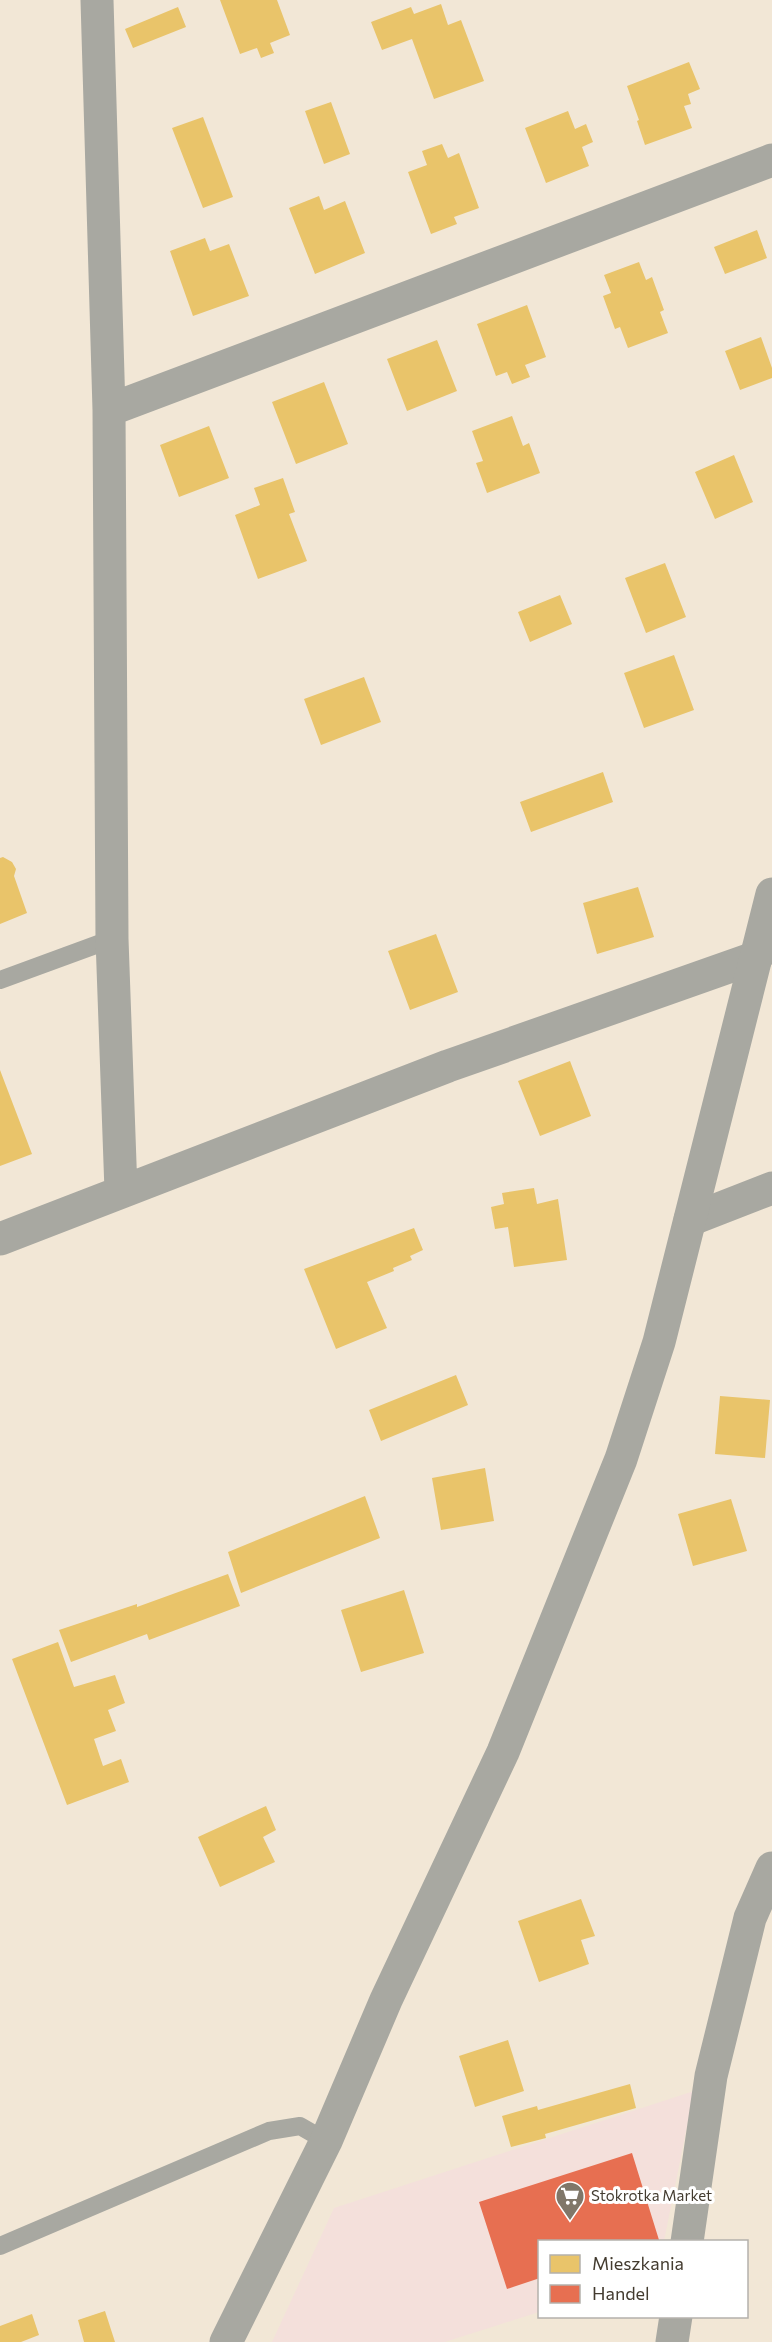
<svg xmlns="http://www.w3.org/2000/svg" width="772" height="2342" font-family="Commissioner,sans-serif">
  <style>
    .commercial { fill: #f4e0db }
    .homes { fill: #e9c46a }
    .shops { fill: #e76f51 }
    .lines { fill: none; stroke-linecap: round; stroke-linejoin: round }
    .service { stroke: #a8a8a1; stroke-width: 18 }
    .minor { stroke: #a8a8a1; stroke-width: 33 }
    .tertiary { stroke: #a8a8a1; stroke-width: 33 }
    .labels { text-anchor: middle; stroke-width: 6; stroke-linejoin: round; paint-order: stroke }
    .poi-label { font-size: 15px; fill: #433b2f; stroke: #fff; text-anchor: start }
  </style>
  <rect width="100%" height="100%" fill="#f2e7d6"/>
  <path class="commercial" d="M 694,2091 L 664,2241 L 540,2242 L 539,2312 L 445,2342 L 272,2342 L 334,2208 Z"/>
  <path class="homes" d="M 220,0 L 277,0 L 290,35 L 270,43 L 274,53 L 261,58 L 257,48 L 240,54 Z
    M 441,4 L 448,25 L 461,20 L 484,81 L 434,99 L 412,39 L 382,50 L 371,22 L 411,7 L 414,14 Z
    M 178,7 L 186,27 L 133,48 L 125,29 Z
    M 689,62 L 700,89 L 688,94 L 691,104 L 684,106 L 692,128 L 645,145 L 637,121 L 639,120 L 627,86 Z
    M 331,102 L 350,154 L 324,164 L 305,111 Z
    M 568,111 L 575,129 L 586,124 L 593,142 L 582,147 L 589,166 L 546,183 L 525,128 Z
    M 203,117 L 233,197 L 203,208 L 172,128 Z
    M 442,144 L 448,158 L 459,153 L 479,208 L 454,217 L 457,224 L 431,234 L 408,172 L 427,165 L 422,151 Z
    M 319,196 L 324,210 L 345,201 L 365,253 L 315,274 L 289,208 Z
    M 757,230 L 767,258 L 725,274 L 714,247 Z
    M 205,238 L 210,251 L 229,244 L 249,296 L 193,316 L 170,251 Z
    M 639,262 L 646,280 L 652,277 L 664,310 L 660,312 L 668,333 L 628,348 L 620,327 L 615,329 L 603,296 L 611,293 L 604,275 Z
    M 527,305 L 546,357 L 525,365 L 530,377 L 512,384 L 507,372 L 496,376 L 477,324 Z
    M 761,337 L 772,368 L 772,378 L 740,390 L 725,351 Z
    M 437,340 L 457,391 L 407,411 L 387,359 Z
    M 324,382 L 348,444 L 296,464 L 272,402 Z
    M 512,416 L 523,446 L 529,443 L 540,473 L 487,493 L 476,463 L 483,461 L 472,431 Z
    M 209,426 L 229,478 L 179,497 L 160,445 Z
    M 734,455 L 753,502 L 715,519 L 695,472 Z
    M 283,478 L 295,512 L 289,514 L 307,561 L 258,579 L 235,515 L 260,505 L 254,488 Z
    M 665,563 L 686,617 L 646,633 L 625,578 Z
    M 560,595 L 572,624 L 530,642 L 518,612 Z
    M 674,655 L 694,710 L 644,728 L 624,673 Z
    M 364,677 L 381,722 L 321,745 L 304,699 Z
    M 603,772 L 613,802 L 531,832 L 520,802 Z
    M 3,857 L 12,862 L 16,869 L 14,876 L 27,913 L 0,924 L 0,858 Z
    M 638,887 L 654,937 L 597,954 L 583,903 Z
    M 436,934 L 458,992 L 410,1010 L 388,951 Z
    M 570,1061 L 591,1116 L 540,1136 L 518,1081 Z
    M 0,1070 L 32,1154 L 0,1166 Z
    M 534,1188 L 537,1204 L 558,1199 L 567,1260 L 514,1267 L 508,1227 L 495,1229 L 491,1207 L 504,1204 L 502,1193 Z
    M 414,1228 L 423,1250 L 410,1256 L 412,1260 L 393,1268 L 394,1271 L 367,1282 L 387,1328 L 336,1349 L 304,1269 Z
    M 456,1375 L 468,1405 L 381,1441 L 369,1410 Z
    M 720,1396 L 770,1400 L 765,1458 L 715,1454 Z
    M 485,1468 L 494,1521 L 441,1530 L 432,1478 Z
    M 365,1496 L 380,1538 L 241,1593 L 228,1552 Z
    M 731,1499 L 747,1551 L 693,1566 L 678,1514 Z
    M 228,1574 L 240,1606 L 149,1640 L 147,1634 L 71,1662 L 59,1630 L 137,1604 L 137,1607 Z
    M 404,1590 L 424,1653 L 361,1672 L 341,1610 Z
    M 58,1642 L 74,1687 L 115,1675 L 125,1703 L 108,1710 L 116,1731 L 94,1739 L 103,1766 L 121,1759 L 129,1782 L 67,1805 L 12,1659 Z
    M 266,1806 L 276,1830 L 263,1837 L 275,1862 L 220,1887 L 198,1837 Z
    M 581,1899 L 595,1936 L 581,1940 L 589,1964 L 539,1982 L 518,1921 Z
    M 508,2040 L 524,2091 L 475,2107 L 459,2056 Z
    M 630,2084 L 636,2108 L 545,2134 L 546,2138 L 511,2147 L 502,2116 L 537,2106 L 538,2110 Z
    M 105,2311 L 115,2342 L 84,2342 L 78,2320 Z
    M 32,2314 L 39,2335 L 21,2342 L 0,2342 L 0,2326 Z"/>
  <path class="shops" d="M 632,2153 L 659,2240 L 540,2242 L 540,2278 L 507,2289 L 479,2202 Z"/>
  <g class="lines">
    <path class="service" d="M 0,980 L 112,939
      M 0,2246 L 269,2131 L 300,2126 L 326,2141"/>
    <path class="minor" d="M 97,0 L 109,410 L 112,939 L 121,1191
      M 109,410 L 772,160
      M 690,1220 L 772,1188
      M 0,1239 L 448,1066 L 757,957
      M 687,2242 L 711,2076 L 750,1918 L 772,1868
      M 672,2342 L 676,2316"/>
    <path class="tertiary" d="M 226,2342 L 326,2141 L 386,2000 L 503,1752 L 621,1459 L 659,1342 L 772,894"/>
  </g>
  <defs>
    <g id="supermarket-pin" transform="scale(1.5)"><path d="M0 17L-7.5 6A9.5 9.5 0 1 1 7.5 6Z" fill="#807769" stroke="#fff"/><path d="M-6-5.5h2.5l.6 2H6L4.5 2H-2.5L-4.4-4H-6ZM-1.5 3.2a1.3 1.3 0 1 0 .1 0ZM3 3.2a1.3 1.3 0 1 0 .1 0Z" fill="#fff"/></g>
  </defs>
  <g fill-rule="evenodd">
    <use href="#supermarket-pin" x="570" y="2196"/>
  </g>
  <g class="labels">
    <g class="poi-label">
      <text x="591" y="2201">Stokrotka Market</text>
    </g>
  </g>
  <rect x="538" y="2240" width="210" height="78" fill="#ffffff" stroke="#b4b1ac" stroke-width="1.5"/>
  <rect x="550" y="2255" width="30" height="18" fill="#e9c46a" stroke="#b4b1ac" stroke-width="1.5"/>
  <text x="592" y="2270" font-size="18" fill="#433b2f">Mieszkania</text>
  <rect x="550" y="2285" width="30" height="18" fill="#e76f51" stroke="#b4b1ac" stroke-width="1.5"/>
  <text x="592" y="2300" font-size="18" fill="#433b2f">Handel</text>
</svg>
